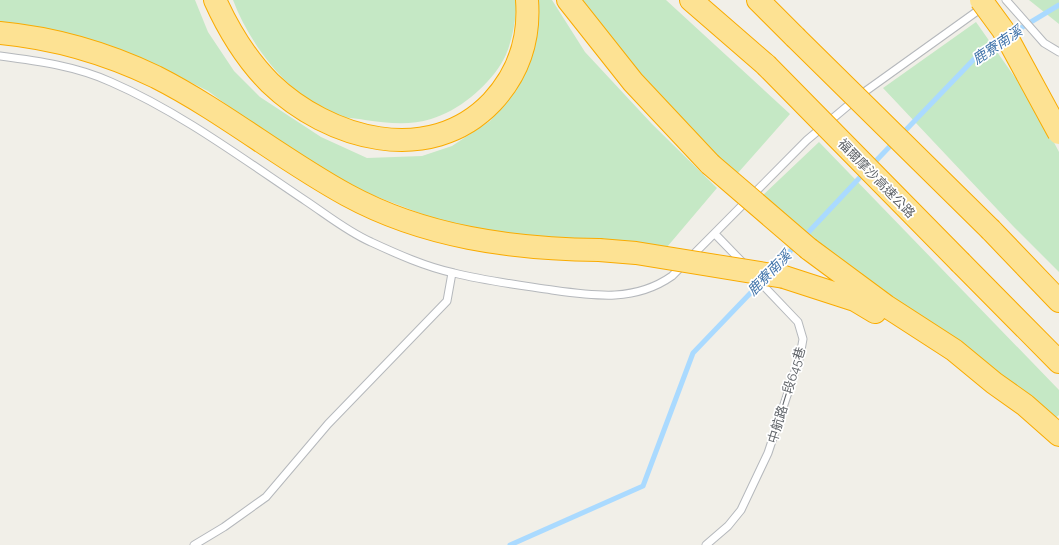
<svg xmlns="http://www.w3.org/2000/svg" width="1059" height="545" font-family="Raleway,'Noto Sans TC',sans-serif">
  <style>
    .green { fill: #c5e8c5 }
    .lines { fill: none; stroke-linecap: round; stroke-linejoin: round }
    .stream { stroke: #aadaff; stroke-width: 5 }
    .service-casing { stroke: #b5b8bc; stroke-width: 9 }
    .motorway-casing { stroke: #f9ab00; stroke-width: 24 }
    .service { stroke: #fff; stroke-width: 7 }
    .motorway { stroke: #fde293; stroke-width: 22 }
    .motorway-bridge-casing { stroke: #f9ab00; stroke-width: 24; stroke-linecap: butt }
    .motorway-bridge { stroke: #fde293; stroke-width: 22 }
    .labels { text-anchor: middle; stroke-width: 3.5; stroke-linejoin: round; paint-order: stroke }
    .street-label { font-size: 13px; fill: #5f6368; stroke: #fff }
    .water-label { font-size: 14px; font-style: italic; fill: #4174aa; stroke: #fff }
  </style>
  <rect width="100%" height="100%" fill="#f1efe8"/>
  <path class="green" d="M 0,0 L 195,0 L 208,32 L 234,71 L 260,97 L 321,137 L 367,158 L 422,156 L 452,146 L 490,121 L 516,91 L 530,61 L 536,24 L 535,0 L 552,0 L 585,52 L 652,124 L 717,188 L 667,247 L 564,241 L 488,232 L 435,219 L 362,191 L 287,149 L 208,91 L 162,68 L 109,45 L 0,23 Z
    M 233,0 L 516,0 C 517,18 511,49 501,64 C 486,88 458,111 431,119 C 409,126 387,123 365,120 C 355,118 341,118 332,114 C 287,93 250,45 233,0 Z
    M 578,0 L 666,0 L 790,114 L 737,174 L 688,130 L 610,42 Z
    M 1029,0 L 1059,0 L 1059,24 Z
    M 976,22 L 1035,106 L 1059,152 L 1059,272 L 1013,226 L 883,88 Z
    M 819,142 L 1059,390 L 1059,415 L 1054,419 L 837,262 L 761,197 Z"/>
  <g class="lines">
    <path class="stream" d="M 1011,34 L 1059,5
      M 901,135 L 978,55 L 1002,39
      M 872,165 L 894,142
      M 803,238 L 865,172
      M 773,269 L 796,245
      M 510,545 L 643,486 L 693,353 L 762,281"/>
    <g class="service-casing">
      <path id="service" d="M 1006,0 L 1044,43 L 1059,52
        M 0,56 C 38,61 76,66 111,82 C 180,112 243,159 306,201 C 327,215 348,232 371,242 C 397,254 426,267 454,273 C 486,281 519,285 552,290 C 595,296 635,302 672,276 L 807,140 L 863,93 L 976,12 L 982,6
        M 715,234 L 745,265
        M 194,545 L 224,527 L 266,497 L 328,424 L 447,301 L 452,273
        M 706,545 L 728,526 L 741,510 L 768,453 L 800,356 L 803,339 L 798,322 L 757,279"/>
    </g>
    <g class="motorway-casing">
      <path id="motorway" d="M 215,0 C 229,31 246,59 270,83 C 328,139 429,168 492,102 C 519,73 530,39 527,0
        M 568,0 L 633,82 L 710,164
        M 691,0 L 766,65
        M 758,0 L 795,37
        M 0,33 C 53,38 108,54 156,77 C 223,111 281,159 347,195 C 424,237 512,249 599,250
        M 991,230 L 1059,301
        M 809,249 L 886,306 L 954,350 L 994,383 L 1025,405 L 1059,435
        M 961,263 L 1059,362
        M 784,277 L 855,300 L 875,312"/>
    </g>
    <use href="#service" class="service"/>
    <use href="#motorway" class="motorway"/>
    <g class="motorway-bridge-casing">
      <path id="motorway-bridge" d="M 981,0 L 1003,30 L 1059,133
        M 795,37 L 991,230
        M 766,65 L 961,263
        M 710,164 L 809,249
        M 599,250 L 636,253 L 784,277"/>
    </g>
    <use href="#motorway-bridge" class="motorway-bridge"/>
  </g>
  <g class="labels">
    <g class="street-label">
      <text transform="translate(877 178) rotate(46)" y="5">福爾摩沙高速公路</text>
      <text transform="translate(786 395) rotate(-73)" y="5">中航路一段645巷</text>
    </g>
    <g class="water-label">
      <text transform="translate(997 45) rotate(-34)" y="5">鹿寮南溪</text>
      <text transform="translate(769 273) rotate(-46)" y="5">鹿寮南溪</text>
    </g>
  </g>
</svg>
